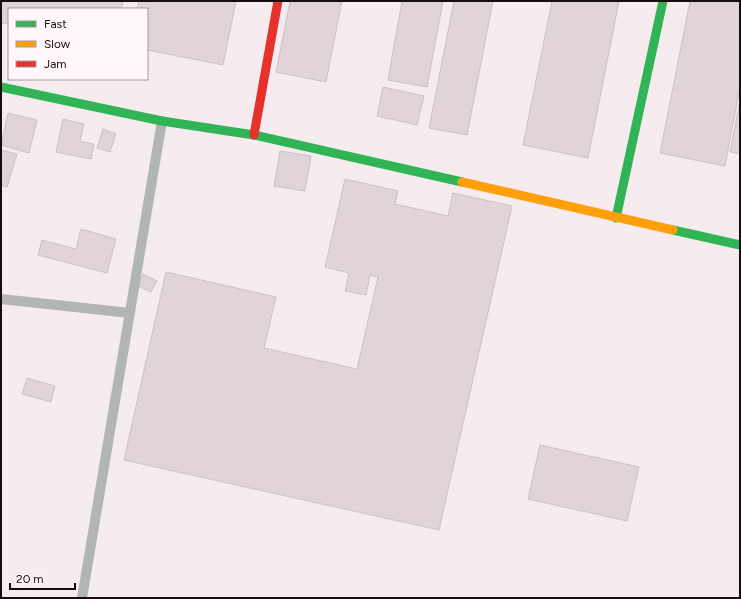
<svg xmlns="http://www.w3.org/2000/svg" width="741" height="599" font-family="Figtree,sans-serif">
  <style>
    .building { fill: #e0d4d8; stroke: #cdc1c5 }
    .lines { fill: none; stroke-linecap: round; stroke-linejoin: round }
    .lane { stroke: #b1b5b3; stroke-width: 10 }
    .fast { stroke: #30b455; stroke-width: 9 }
    .slow { stroke: #ff9f0a; stroke-width: 9 }
    .jam { stroke: #e5322d; stroke-width: 9 }
  </style>
  <rect width="100%" height="100%" fill="#f6ebee"/>
  <path class="building" d="M 1,1 L 123,1 L 121,9 L 9,9 L 9,24 L 1,23 Z
    M 139,1 L 236,1 L 223,65 L 147,50 L 147,9 L 137,9 Z
    M 290,1 L 342,1 L 326,82 L 276,72 Z
    M 402,1 L 443,1 L 427,87 L 388,80 Z
    M 454,1 L 493,1 L 467,135 L 429,128 Z
    M 552,1 L 619,1 L 588,158 L 523,145 Z
    M 690,1 L 740,1 L 740,87 L 725,166 L 660,153 Z
    M 383,87 L 424,96 L 417,125 L 377,116 Z
    M 740,101 L 740,154 L 730,152 Z
    M 8,113 L 37,120 L 29,153 L 1,145 Z
    M 63,119 L 84,124 L 80,141 L 94,144 L 91,159 L 56,152 Z
    M 103,129 L 116,134 L 110,152 L 97,148 Z
    M 1,150 L 17,154 L 7,187 L 1,185 Z
    M 280,151 L 311,156 L 305,191 L 274,186 Z
    M 345,179 L 398,191 L 395,204 L 448,216 L 453,193 L 512,206 L 439,530 L 124,460 L 166,272 L 276,297 L 264,348 L 357,369 L 378,277 L 370,275 L 366,295 L 345,291 L 349,273 L 325,267 Z
    M 81,229 L 116,239 L 107,273 L 38,255 L 42,240 L 76,249 Z
    M 143,274 L 157,281 L 151,292 L 138,286 Z
    M 27,378 L 55,386 L 51,402 L 22,394 Z
    M 540,445 L 639,467 L 627,521 L 528,499 Z"/>
  <g class="lines">
    <path class="lane" d="M 1,299 L 130,313
      M 82,598 L 162,121"/>
    <path class="fast" d="M 1,87 L 162,121 L 254,135 L 462,182
      M 616,218 L 663,1
      M 673,230 L 740,245"/>
    <path class="slow" d="M 462,182 L 673,230"/>
    <path class="jam" d="M 254,135 L 278,1"/>
  </g>
  <rect width="741" height="599" fill="none" stroke="#170c10" stroke-width="4"/>
  <rect x="8" y="8" width="140" height="72" fill="#fff7fa" stroke="#a2999c"/>
  <rect x="16" y="21" width="20" height="6" fill="#30b455" stroke="#a2999c"/>
  <text x="44" y="28" font-size="12" fill="#170c10">Fast</text>
  <rect x="16" y="41" width="20" height="6" fill="#ff9f0a" stroke="#a2999c"/>
  <text x="44" y="48" font-size="12" fill="#170c10">Slow</text>
  <rect x="16" y="61" width="20" height="6" fill="#e5322d" stroke="#a2999c"/>
  <text x="44" y="68" font-size="12" fill="#170c10">Jam</text>
  <path d="M10 583v6h65v-6" fill="none" stroke="#170c10" stroke-width="2"/>
  <text x="16" y="583" font-size="12" fill="#170c10" stroke="#fff7fa" stroke-width="3" paint-order="stroke">20 m</text>
</svg>
